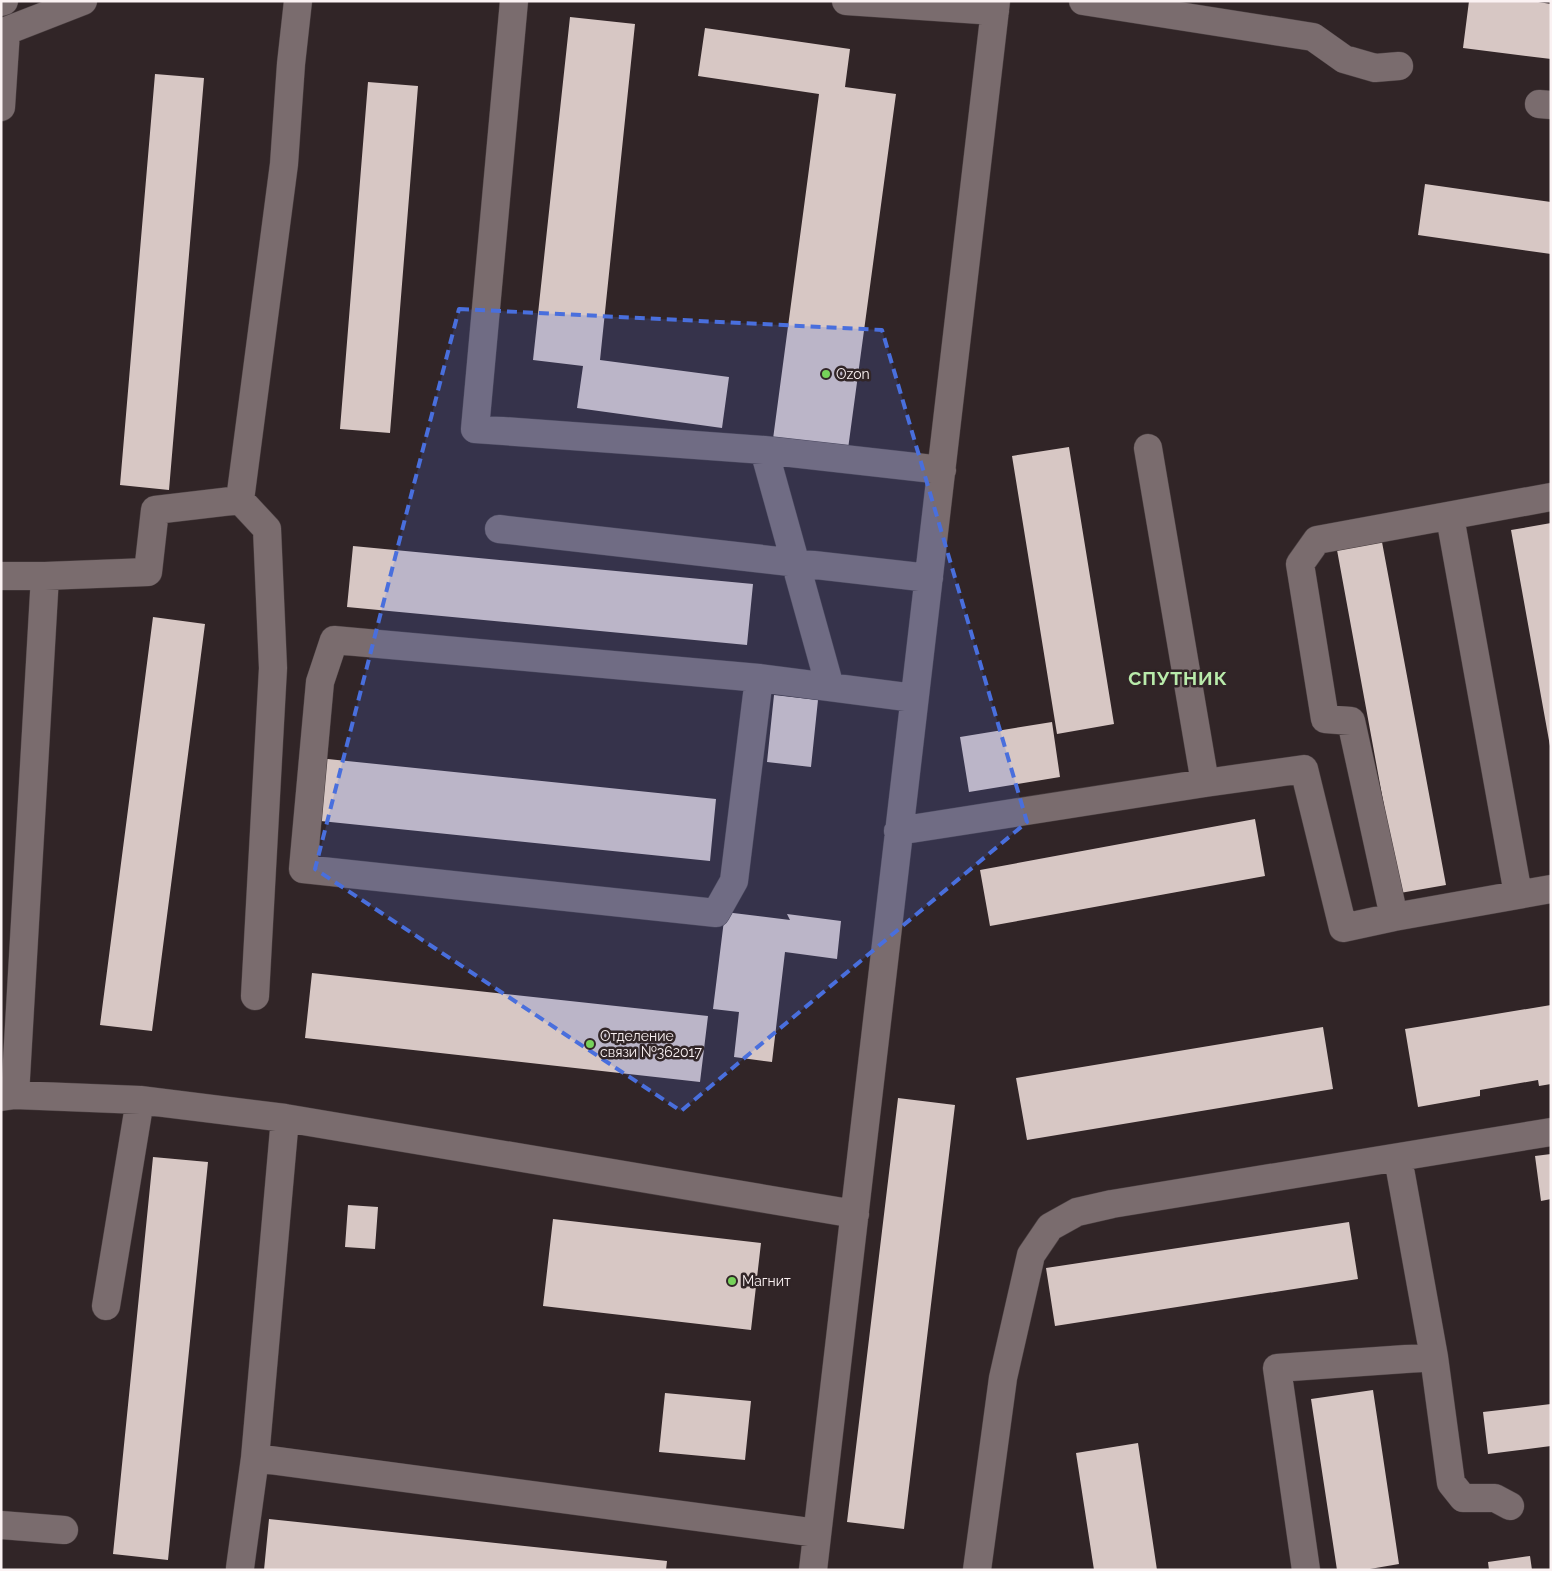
<svg xmlns="http://www.w3.org/2000/svg" width="1552" height="1571" font-family="Raleway,sans-serif">
  <style>
    .building { fill: #d7c7c4 }
    .lines { fill: none; stroke-linecap: round; stroke-linejoin: round }
    .minor-casing { stroke: #4b4042; stroke-width: 29 }
    .minor { stroke: #7a6c6e; stroke-width: 28 }
    .marked { fill: #496fdd; fill-opacity: 0.2; stroke: #496fdd; stroke-width: 4; stroke-dasharray: 10 6; stroke-linejoin: round }
    .poi-dot { fill: #76d25a; stroke: #312527; stroke-width: 2 }
    .labels { text-anchor: middle; stroke-width: 5; stroke-linejoin: round; paint-order: stroke }
    .poi-label { font-size: 14px; fill: #fbf2f3; stroke: #312527; text-anchor: start }
    .district-label { font-size: 19px; font-weight: bold; letter-spacing: 1px; fill: #b9ebab; stroke: #312527 }
  </style>
  <rect width="100%" height="100%" fill="#312527"/>
  <path class="building" d="M 1469,1 L 1532,1 L 1551,4 L 1551,59 L 1463,48 Z
    M 570,17 L 635,24 L 600,360 L 729,377 L 722,428 L 577,408 L 583,366 L 533,360 Z
    M 705,28 L 850,49 L 845,87 L 896,94 L 848,449 L 773,439 L 819,94 L 698,76 Z
    M 155,74 L 204,78 L 169,490 L 120,485 Z
    M 368,82 L 418,86 L 390,433 L 340,429 Z
    M 1425,184 L 1551,202 L 1551,254 L 1418,235 Z
    M 1069,447 L 1114,724 L 1057,734 L 1012,456 Z
    M 1551,523 L 1551,746 L 1550,746 L 1511,530 Z
    M 1382,542 L 1446,885 L 1400,893 L 1337,550 Z
    M 353,546 L 753,584 L 747,645 L 347,607 Z
    M 153,617 L 205,624 L 152,1031 L 100,1025 Z
    M 774,695 L 818,700 L 811,767 L 767,762 Z
    M 1052,722 L 1060,777 L 969,792 L 960,737 Z
    M 318,758 L 716,799 L 710,861 L 311,820 Z
    M 1255,819 L 1265,876 L 990,926 L 980,870 Z
    M 725,912 L 790,920 L 787,914 L 841,921 L 837,959 L 785,952 L 772,1062 L 734,1057 L 739,1012 L 713,1009 Z
    M 312,973 L 708,1016 L 700,1082 L 305,1038 Z
    M 1551,1005 L 1551,1084 L 1539,1086 L 1538,1080 L 1480,1090 L 1480,1096 L 1418,1107 L 1405,1029 Z
    M 1323,1027 L 1333,1089 L 1027,1140 L 1016,1078 Z
    M 898,1098 L 955,1105 L 904,1529 L 847,1522 Z
    M 1551,1154 L 1551,1199 L 1541,1201 L 1535,1156 Z
    M 153,1157 L 208,1162 L 168,1560 L 113,1554 Z
    M 348,1205 L 378,1207 L 375,1249 L 345,1247 Z
    M 553,1219 L 761,1243 L 751,1330 L 543,1306 Z
    M 1349,1222 L 1358,1279 L 1055,1326 L 1046,1268 Z
    M 1373,1390 L 1399,1564 L 1364,1570 L 1337,1570 L 1311,1399 Z
    M 665,1393 L 751,1401 L 745,1460 L 659,1452 Z
    M 1551,1404 L 1551,1446 L 1488,1454 L 1483,1412 Z
    M 1138,1443 L 1157,1570 L 1094,1570 L 1076,1453 Z
    M 269,1519 L 667,1561 L 666,1570 L 264,1570 Z
    M 1530,1556 L 1532,1570 L 1489,1570 L 1488,1562 Z"/>
  <g class="lines">
    <g class="minor-casing">
      <path id="minor" d="M 514,1 L 475,429 L 764,450 L 942,470
        M 846,1 L 995,11
        M 1083,1 L 1313,37 L 1344,59 L 1375,68 L 1399,66
        M 1,2 L 4,1
        M 1,33 L 83,1
        M 1539,104 L 1551,105
        M 1,107 L 6,31
        M 1148,448 L 1205,783
        M 764,450 L 830,687
        M 1551,497 L 1317,540 L 1300,564 L 1325,719 L 1351,721 L 1394,917 L 1551,889
        M 240,500 L 267,529 L 273,668 L 255,996
        M 1450,517 L 1518,894
        M 499,529 L 929,578
        M 1,576 L 45,576 L 148,572 L 155,510 L 240,500 L 284,164 L 291,64 L 298,1
        M 759,678 L 734,881 L 716,913 L 303,869 L 320,682 L 334,640 L 759,678 L 914,698
        M 898,831 L 1205,783 L 1304,769 L 1343,928 L 1394,917
        M 15,1095 L 45,576
        M 1,1097 L 15,1095 L 140,1100 L 285,1118 L 855,1214
        M 106,1306 L 140,1100
        M 1434,1357 L 1451,1483 L 1463,1498 L 1495,1498 L 1510,1506
        M 255,1458 L 817,1533
        M 1,1525 L 64,1530
        M 240,1568 L 255,1458 L 285,1118
        M 813,1570 L 996,1
        M 977,1570 L 1003,1378 L 1031,1255 L 1050,1227 L 1077,1212 L 1112,1204 L 1551,1132
        M 1306,1570 L 1277,1368 L 1434,1357 L 1398,1158"/>
    </g>
    <use href="#minor" class="minor"/>
  </g>
  <path class="marked" d="M 459,309 L 882,330 L 1027,822 L 681,1111 L 315,869 Z"/>
  <g class="poi-dot">
    <circle cx="826" cy="374" r="5"/>
    <circle cx="590" cy="1044" r="5"/>
    <circle cx="732" cy="1281" r="5"/>
  </g>
  <g class="labels">
    <g class="poi-label">
      <text x="836" y="379">Ozon</text>
      <text x="600" y="1041">Отделение<tspan x="600" dy="16">связи №362017</tspan></text>
      <text x="742" y="1286">Магнит</text>
    </g>
    <g class="district-label">
      <text x="1178" y="685">СПУТНИК</text>
    </g>
  </g>
  <rect width="1552" height="1571" fill="none" stroke="#fbf2f3" stroke-width="5"/>
</svg>
